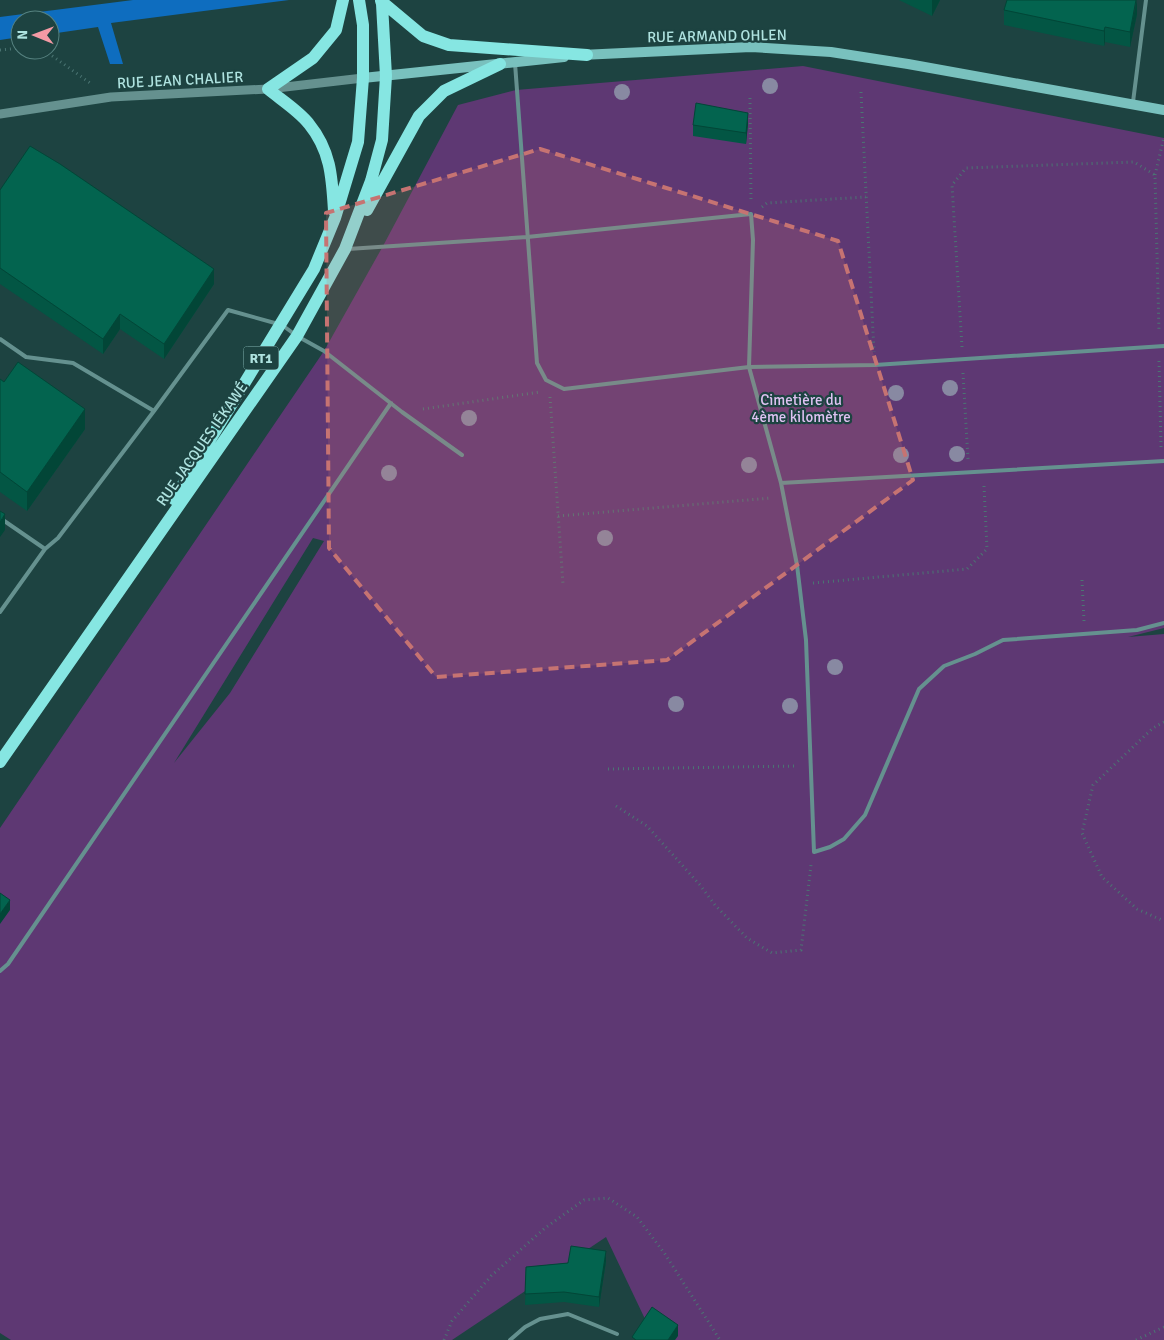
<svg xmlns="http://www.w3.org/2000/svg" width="1164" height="1340" font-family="Signika,sans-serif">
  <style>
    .green { fill: #5e3873; fill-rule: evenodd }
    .water { fill: #0e6dbf }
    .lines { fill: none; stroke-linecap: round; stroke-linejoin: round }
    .path { stroke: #4b7573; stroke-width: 3; stroke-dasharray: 1 4; stroke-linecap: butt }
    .service { stroke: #65918f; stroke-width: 4 }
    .tertiary { stroke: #65918f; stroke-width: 9 }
    .secondary { stroke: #79c1be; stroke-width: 10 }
    .primary { stroke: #86e6e2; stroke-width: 12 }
    .tree { fill: #8889a2 }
    .wall { fill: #035644 }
    .shaded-wall { fill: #024637 }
    .building { fill: #03644f; stroke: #024637 }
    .marked { fill: #c67372; fill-opacity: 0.2; stroke: #c67372; stroke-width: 4; stroke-dasharray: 10 6; stroke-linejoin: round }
    .labels { text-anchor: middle; stroke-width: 4.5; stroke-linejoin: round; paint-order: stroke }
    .shield { fill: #1d4341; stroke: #83b3b0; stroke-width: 1 }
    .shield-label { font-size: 14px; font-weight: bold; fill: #afe3e0 }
    .street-label { font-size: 15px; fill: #afe3e0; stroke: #1d4341 }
    .park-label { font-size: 15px; fill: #dfc2f2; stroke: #1d4341 }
  </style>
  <rect width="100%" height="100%" fill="#1d4341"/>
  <path class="green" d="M 803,66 L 1164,138 L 1164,628 L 1128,637 L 1164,634 L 1164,1340 L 655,1340 L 606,1237 L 452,1340 L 11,1340 L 0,1333 L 0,828 L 324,351 L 383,246 L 458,105 L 516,90 ZM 313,538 L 324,541 L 230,693 L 174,763 Z"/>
  <path class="water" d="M 133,0 L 289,0 L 111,23 L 123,64 L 110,64 L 98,27 L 50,34 L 50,20 L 20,20 L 20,37 L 0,40 L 0,17 Z"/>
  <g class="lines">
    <path class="path" d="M 0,50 L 20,48
      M 44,50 L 90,83
      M 861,92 L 874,352
      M 750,98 L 751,201
      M 1155,175 L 1164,137
      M 762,207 L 767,203 L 866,197
      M 962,347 L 952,185 L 966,168 L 1134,162 L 1155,175 L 1159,332
      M 1159,361 L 1161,447
      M 963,373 L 968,459
      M 550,397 L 563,584
      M 423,409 L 540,392
      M 558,516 L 771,498
      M 1082,580 L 1084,621
      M 813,583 L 967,569 L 987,549 L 984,486
      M 1164,722 L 1153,728 L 1093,785 L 1082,833 L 1102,877 L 1137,909 L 1164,921
      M 608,769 L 797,766
      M 616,806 L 647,826 L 700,885 L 715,905 L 747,938 L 772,953 L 801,950 L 811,865
      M 444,1340 L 452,1321 L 491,1276 L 545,1228 L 584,1200 L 608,1198 L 637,1217 L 665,1254 L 720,1340
      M 1136,1340 L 1164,1327"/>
    <path class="service" d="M 515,63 L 537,363 L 546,380 L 564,389 L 749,367 L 875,365 L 1164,346
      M 1133,102 L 1146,0
      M 348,249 L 527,237 L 751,214 L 753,240 L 749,367 L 781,483 L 797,565 L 806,640 L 814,852 L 830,847 L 844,839 L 865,815 L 919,689 L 944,666 L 975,654 L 1003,640 L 1137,630 L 1164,623
      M 0,339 L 26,357 L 73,363 L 154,411 L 228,310 L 282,325 L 297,336 L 324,351 L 402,412 L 462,455
      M 781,483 L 1164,461
      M 0,518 L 45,549
      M 0,612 L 45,549 L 58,538 L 154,411
      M 0,971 L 8,964 L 391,403
      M 510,1340 L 525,1327 L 540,1319 L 568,1314 L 617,1334"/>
    <path class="tertiary" d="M 0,114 L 111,97 L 268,89 L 363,78"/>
    <path class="secondary" d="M 581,55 L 751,47 L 831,52 L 908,64 L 1164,110
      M 363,78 L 564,57"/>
    <path class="primary" d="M 381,1 L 423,36 L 449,45 L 587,55
      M 367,210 L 419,116 L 444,91 L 500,64
      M 334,211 C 332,178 331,151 309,124 C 299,111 280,99 268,89 L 313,58 L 336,30 L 343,0
      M 174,499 L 314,269 L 335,218 L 358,142 L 363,78 L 363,25 L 359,0
      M 0,762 L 297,336 L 345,249 L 371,181 L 382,140 L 386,76 L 382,4 L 381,0"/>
  </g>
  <g class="tree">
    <circle cx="770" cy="86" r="8"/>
    <circle cx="622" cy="92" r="8"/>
    <circle cx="950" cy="388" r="8"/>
    <circle cx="896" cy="393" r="8"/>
    <circle cx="469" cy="418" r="8"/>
    <circle cx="957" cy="454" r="8"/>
    <circle cx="901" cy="455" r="8"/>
    <circle cx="749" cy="465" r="8"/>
    <circle cx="389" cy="473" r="8"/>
    <circle cx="605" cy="538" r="8"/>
    <circle cx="835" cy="667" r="8"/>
    <circle cx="676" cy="704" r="8"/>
    <circle cx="790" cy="706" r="8"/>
  </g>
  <path class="wall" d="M 899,0 L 940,0 L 932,16 Z
    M 1004,10 L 1137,14 L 1130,47 L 1105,42 L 1104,46 L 1004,25 Z
    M 748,123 L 746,144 L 693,136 L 693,125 Z
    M 0,190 L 214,284 L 164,359 L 120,329 L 103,354 L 0,284 Z
    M 0,379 L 85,429 L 27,511 L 0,492 Z
    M 606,1261 L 599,1307 L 564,1302 L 525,1305 L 526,1267 L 568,1263 Z"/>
  <path class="shaded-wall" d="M 932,0 L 940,0 L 932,16 Z
    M 1137,0 L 1137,14 L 1130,47 L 1130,32 Z
    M 1105,27 L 1105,42 L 1104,46 L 1104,31 Z
    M 748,113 L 748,123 L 746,144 L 746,133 Z
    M 214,269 L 214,284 L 164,359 L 164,344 Z
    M 120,314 L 120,329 L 103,354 L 103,339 Z
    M 85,409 L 85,429 L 27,511 L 27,492 Z
    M 5,514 L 5,530 L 0,537 L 0,522 Z
    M 10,900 L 10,910 L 0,924 L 0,914 Z
    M 606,1251 L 606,1261 L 599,1307 L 599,1297 Z
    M 678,1325 L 678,1336 L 675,1340 L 668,1340 Z"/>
  <path class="building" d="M 1007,0 L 1136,0 L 1130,32 L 1105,27 L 1104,31 L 1004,10 Z
    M 696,103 L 748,113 L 746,133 L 693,125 Z
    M 30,146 L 60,164 L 214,269 L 164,344 L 120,314 L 103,339 L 0,268 L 0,190 Z
    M 18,362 L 85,409 L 27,492 L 0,472 L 0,379 L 4,382 Z
    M 0,511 L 5,514 L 0,522 Z
    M 0,893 L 10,900 L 0,914 Z
    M 571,1246 L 606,1251 L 599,1297 L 564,1292 L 525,1294 L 526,1267 L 568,1263 Z
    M 652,1307 L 678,1325 L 668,1340 L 636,1340 L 632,1337 Z"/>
  <path class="marked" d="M 540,149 L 838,241 L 913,480 L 667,660 L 436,677 L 329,548 L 326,213 Z"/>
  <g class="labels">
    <rect class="shield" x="243.5" y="346.5" width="35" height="23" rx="4"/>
    <g class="shield-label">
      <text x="261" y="363">RT1</text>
    </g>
    <g class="street-label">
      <text transform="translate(717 36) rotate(-1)" y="5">RUE ARMAND OHLEN</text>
      <text transform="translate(180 80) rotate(-3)" y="5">RUE JEAN CHALIER</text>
      <text transform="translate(202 444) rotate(-55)" y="5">RUE JACQUES IÉKAWÉ</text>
    </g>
    <g class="park-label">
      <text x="801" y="405">Cimetière du<tspan x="801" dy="17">4ème kilomètre</tspan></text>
    </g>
  </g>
  <g transform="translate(35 35) rotate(271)"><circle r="24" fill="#1d4341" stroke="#578381"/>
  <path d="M0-4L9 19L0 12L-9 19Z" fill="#f49aa5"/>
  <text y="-8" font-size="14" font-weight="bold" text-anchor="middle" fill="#afe3e0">N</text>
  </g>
</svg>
